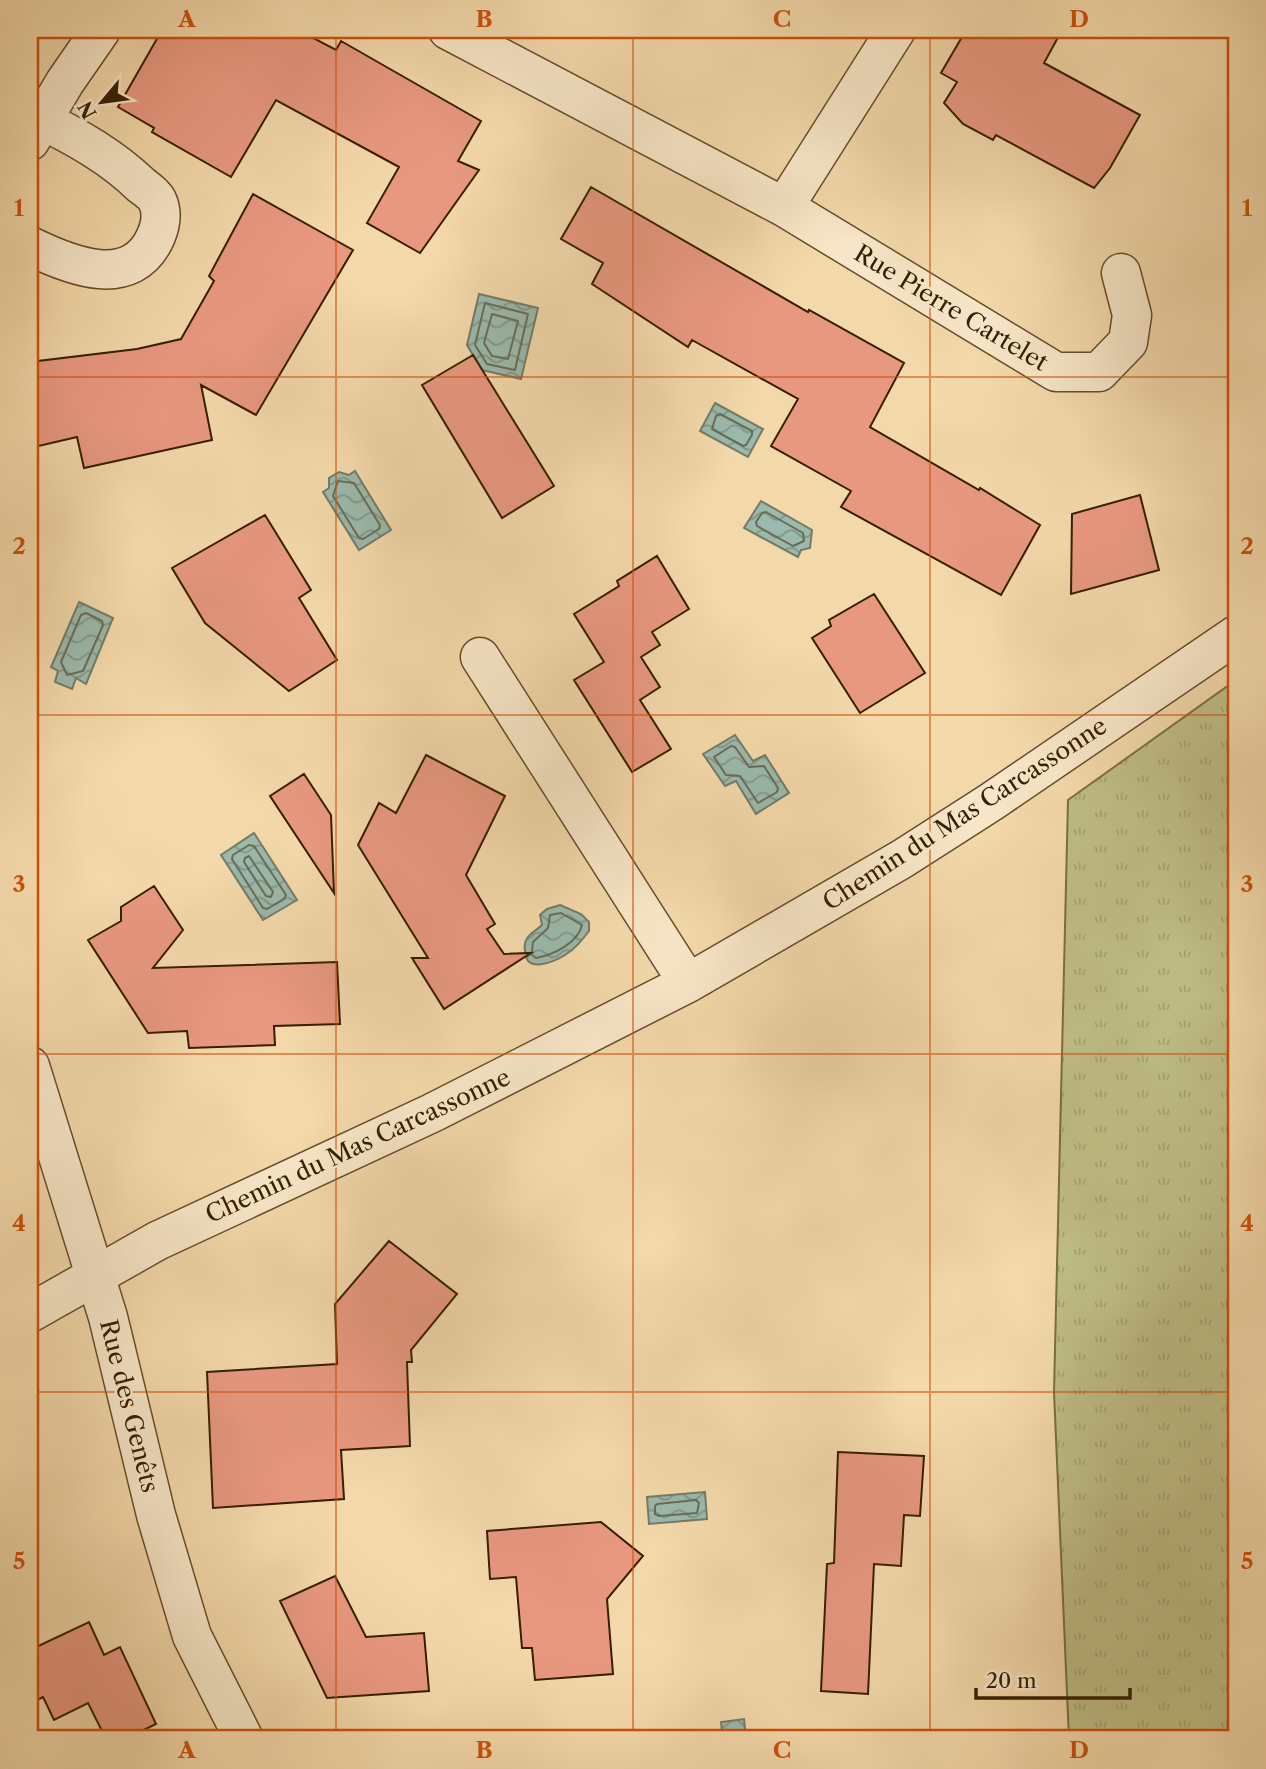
<svg xmlns="http://www.w3.org/2000/svg" width="1266" height="1769" font-family="'Libre Caslon Text',serif">
  <style>
    .grass { fill: url(#grass-tufts); stroke: #7a6e42; stroke-width: 2 }
    .water { fill: url(#water-waves); stroke: #737b67; stroke-width: 2 }
    .lines { fill: none; stroke-linecap: round; stroke-linejoin: round }
    .shore { stroke: #686c56; stroke-width: 2 }
    .building { fill: #e8987f; stroke: #361e00; stroke-width: 2 }
    .minor-casing { stroke: #654c2a; stroke-width: 41 }
    .minor { stroke: #f7e6c7; stroke-width: 38 }
    .grid { fill: none; stroke: #cd500a; stroke-width: 2; stroke-opacity: 0.55 }
    .labels { text-anchor: middle; stroke-width: 5; stroke-linejoin: round; paint-order: stroke }
    .street-label { font-size: 24px; fill: #361e00; stroke: #f7e6c7 }
    .neatline { fill: none; stroke: #cd500a; stroke-width: 2.5 }
    .grid-label { font-size: 23px; text-anchor: middle; font-weight: bold; fill: #cd500a }
  </style>
  <defs>
    <pattern id="grass-tufts" width="24" height="20" patternUnits="userSpaceOnUse" patternTransform="scale(1.75)"><rect width="24" height="20" fill="#bfbd85"/><path d="M3 7l-1-3M5 7V3M7 7l1-3M15 17l-1-3M17 17v-4M19 17l1-3" fill="none" stroke="#a5a271"/></pattern>
    <pattern id="water-waves" width="16" height="10" patternUnits="userSpaceOnUse" patternTransform="scale(1.75)"><rect width="16" height="10" fill="#9bb9ac"/><path d="M0 5q4-4 8 0t8 0" fill="none" stroke="#7f968a"/></pattern>
  </defs>
  <rect width="100%" height="100%" fill="#f3d8a9"/>
  <filter id="stains"><feTurbulence type="fractalNoise" baseFrequency=".00286" numOctaves="4"/><feColorMatrix values="0 0 0 0 .2 0 0 0 0 .09 0 0 0 0 .02 0 0 0 .5 -.17"/></filter>
  <radialGradient id="worn" r=".72"><stop offset=".6" stop-color="#630" stop-opacity="0"/><stop offset="1" stop-color="#630" stop-opacity=".3"/></radialGradient>
  <path class="grass" d="M 1236,680 L 1236,1739 L 1069,1739 L 1054,1392 L 1068,800 Z"/>
  <path class="water" d="M 479,294 L 538,308 L 521,379 L 482,370 L 467,345 Z
    M 715,403 L 763,429 L 748,457 L 700,431 Z
    M 355,471 L 391,530 L 359,550 L 323,492 L 329,488 L 329,478 L 339,472 L 349,475 Z
    M 761,501 L 812,530 L 810,548 L 801,550 L 798,557 L 744,528 Z
    M 79,602 L 113,618 L 86,684 L 76,678 L 72,689 L 55,682 L 58,671 L 51,667 Z
    M 735,735 L 753,761 L 765,755 L 789,793 L 756,814 L 736,781 L 725,786 L 703,754 Z
    M 254,833 L 297,900 L 263,920 L 221,855 Z
    M 560,905 L 581,914 L 589,922 L 589,931 C 582,940 575,949 565,955 C 554,962 525,974 525,951 C 524,946 525,939 529,936 C 532,932 538,929 542,925 L 540,915 L 547,909 Z
    M 705,1492 L 707,1519 L 649,1524 L 647,1497 Z
    M 744,1719 L 746,1739 L 723,1739 L 721,1722 Z"/>
  <g class="lines">
    <path class="shore" d="M 485,303 L 528,314 L 515,370 L 487,364 L 475,345 Z
      M 492,314 L 518,321 L 508,359 L 492,356 L 484,343 Z
      M 720,414 L 752,431 L 752,435 L 746,445 L 743,446 L 712,429 L 716,416 Z
      M 338,481 L 354,483 L 380,525 L 379,529 L 363,539 L 359,538 L 333,496 Z
      M 766,512 L 803,533 L 804,541 L 793,546 L 757,526 L 756,522 L 762,513 Z
      M 86,613 L 102,621 L 103,625 L 83,671 L 67,675 L 61,662 L 81,615 Z
      M 731,746 L 735,747 L 749,767 L 764,766 L 778,788 L 777,792 L 758,803 L 740,776 L 726,775 L 714,757 Z
      M 249,845 L 254,846 L 286,895 L 284,899 L 267,909 L 263,908 L 232,859 L 233,855 Z
      M 249,856 L 273,892 L 271,897 L 266,896 L 244,862 L 245,858 Z
      M 532,951 L 533,942 L 548,928 L 550,915 L 561,913 L 582,925 C 578,943 553,955 536,958 L 532,955
      M 696,1500 L 699,1503 L 697,1513 L 659,1516 L 655,1514 L 655,1506 L 657,1504 Z"/>
  </g>
  <path class="building" d="M 162,30 L 298,30 L 336,50 L 341,41 L 481,121 L 458,161 L 479,170 L 420,253 L 367,223 L 399,167 L 276,100 L 231,177 L 152,132 L 154,128 L 118,107 Z
    M 966,30 L 1062,30 L 1044,63 L 1140,115 L 1110,168 L 1094,188 L 996,135 L 993,140 L 963,124 L 944,103 L 957,82 L 941,73 Z
    M 591,187 L 808,312 L 809,310 L 904,363 L 870,427 L 979,490 L 980,488 L 1040,525 L 1001,595 L 841,507 L 851,491 L 771,446 L 798,399 L 692,340 L 688,347 L 592,284 L 603,263 L 561,239 Z
    M 253,194 L 353,250 L 256,415 L 201,385 L 212,440 L 84,468 L 77,437 L 30,448 L 30,362 L 137,349 L 181,339 L 214,281 L 209,276 Z
    M 473,355 L 554,486 L 502,518 L 422,385 Z
    M 1140,495 L 1159,570 L 1071,594 L 1072,514 Z
    M 265,515 L 311,590 L 299,598 L 337,660 L 289,691 L 205,623 L 172,568 Z
    M 657,556 L 689,609 L 652,632 L 660,645 L 641,657 L 660,687 L 640,700 L 671,749 L 632,772 L 574,680 L 604,662 L 574,614 L 619,586 L 617,581 Z
    M 874,594 L 925,673 L 860,713 L 812,638 L 831,626 L 829,620 Z
    M 426,755 L 505,796 L 466,875 L 495,924 L 487,929 L 504,954 L 531,953 L 444,1009 L 412,958 L 428,958 L 358,845 L 379,803 L 396,813 Z
    M 304,774 L 331,815 L 334,893 L 270,796 Z
    M 154,886 L 183,930 L 153,968 L 337,962 L 340,1024 L 274,1026 L 275,1045 L 189,1048 L 187,1031 L 148,1033 L 88,940 L 121,921 L 121,907 Z
    M 389,1241 L 457,1294 L 411,1350 L 412,1362 L 407,1362 L 410,1446 L 341,1450 L 344,1499 L 213,1508 L 207,1372 L 337,1364 L 335,1304 Z
    M 838,1452 L 924,1456 L 920,1516 L 904,1515 L 901,1566 L 874,1564 L 868,1694 L 821,1691 L 827,1564 L 834,1563 Z
    M 601,1522 L 643,1556 L 607,1599 L 613,1674 L 535,1680 L 532,1648 L 522,1648 L 516,1577 L 490,1579 L 487,1531 Z
    M 335,1576 L 366,1637 L 424,1633 L 429,1691 L 327,1698 L 280,1601 Z
    M 89,1622 L 104,1655 L 120,1647 L 156,1724 L 125,1739 L 106,1739 L 88,1703 L 54,1720 L 43,1697 L 30,1704 L 30,1650 Z"/>
  <g class="lines">
    <g class="minor-casing">
      <path id="minor" d="M 448,30 L 784,207 L 1056,372 L 1099,372 L 1128,342 L 1132,315 L 1121,273
        M 30,141 L 65,82 L 101,30
        M 784,207 L 896,30
        M 30,246 C 71,266 132,291 156,236 C 161,224 163,212 157,200 C 154,194 146,189 141,185 C 112,157 78,138 42,120
        M 480,657 L 688,983
        M 30,1066 L 108,1317 L 156,1515 L 192,1636 L 244,1739
        M 30,1313 L 157,1241 L 432,1113 L 688,983 L 902,859 L 991,802 L 1236,635"/>
    </g>
    <use href="#minor" class="minor"/>
  </g>
  <path class="grid" d="M 336,30 L 336,1739M 633,30 L 633,1739M 930,30 L 930,1739M 30,377 L 1236,377M 30,715 L 1236,715M 30,1054 L 1236,1054M 30,1392 L 1236,1392"/>
  <g class="labels">
    <g class="street-label">
      <text transform="translate(951 308) rotate(31)" y="8">Rue Pierre Cartelet</text>
      <text transform="translate(965 814) rotate(-33)" y="8">Chemin du Mas Carcassonne</text>
      <text transform="translate(358 1146) rotate(-25)" y="8">Chemin du Mas Carcassonne</text>
      <text transform="translate(129 1406) rotate(76)" y="8">Rue des Genêts</text>
    </g>
  </g>
  <rect width="1266" height="1769" fill="none" stroke="#f3d8a9" stroke-width="77"/>
  <g transform="translate(102 102) rotate(241)" stroke="#f7e6c7" stroke-width="5" paint-order="stroke">
  <path d="M0-5L12 26L0 18L-12 26Z" fill="#361e00"/>
  <text y="-10" font-size="19" font-weight="bold" text-anchor="middle" fill="#361e00">N</text>
  </g>
  <path d="M976 1688v10h154v-10" fill="none" stroke="#361e00" stroke-width="3.5"/>
  <text x="986" y="1688" font-size="21" fill="#361e00" stroke="#f7e6c7" stroke-width="5" paint-order="stroke">20 m</text>
  <rect x="38" y="38" width="1190" height="1692" class="neatline"/>
  <g class="grid-label">
    <text x="187" y="27">A</text>
    <text x="484" y="27">B</text>
    <text x="782" y="27">C</text>
    <text x="1079" y="27">D</text>
    <text x="19" y="216">1</text>
    <text x="1247" y="216">1</text>
    <text x="19" y="554">2</text>
    <text x="1247" y="554">2</text>
    <text x="19" y="892">3</text>
    <text x="1247" y="892">3</text>
    <text x="19" y="1231">4</text>
    <text x="1247" y="1231">4</text>
    <text x="19" y="1569">5</text>
    <text x="1247" y="1569">5</text>
    <text x="187" y="1758">A</text>
    <text x="484" y="1758">B</text>
    <text x="782" y="1758">C</text>
    <text x="1079" y="1758">D</text>
  </g>
  <rect width="100%" height="100%" filter="url(#stains)"/>
  <rect width="100%" height="100%" fill="url(#worn)"/>
</svg>
